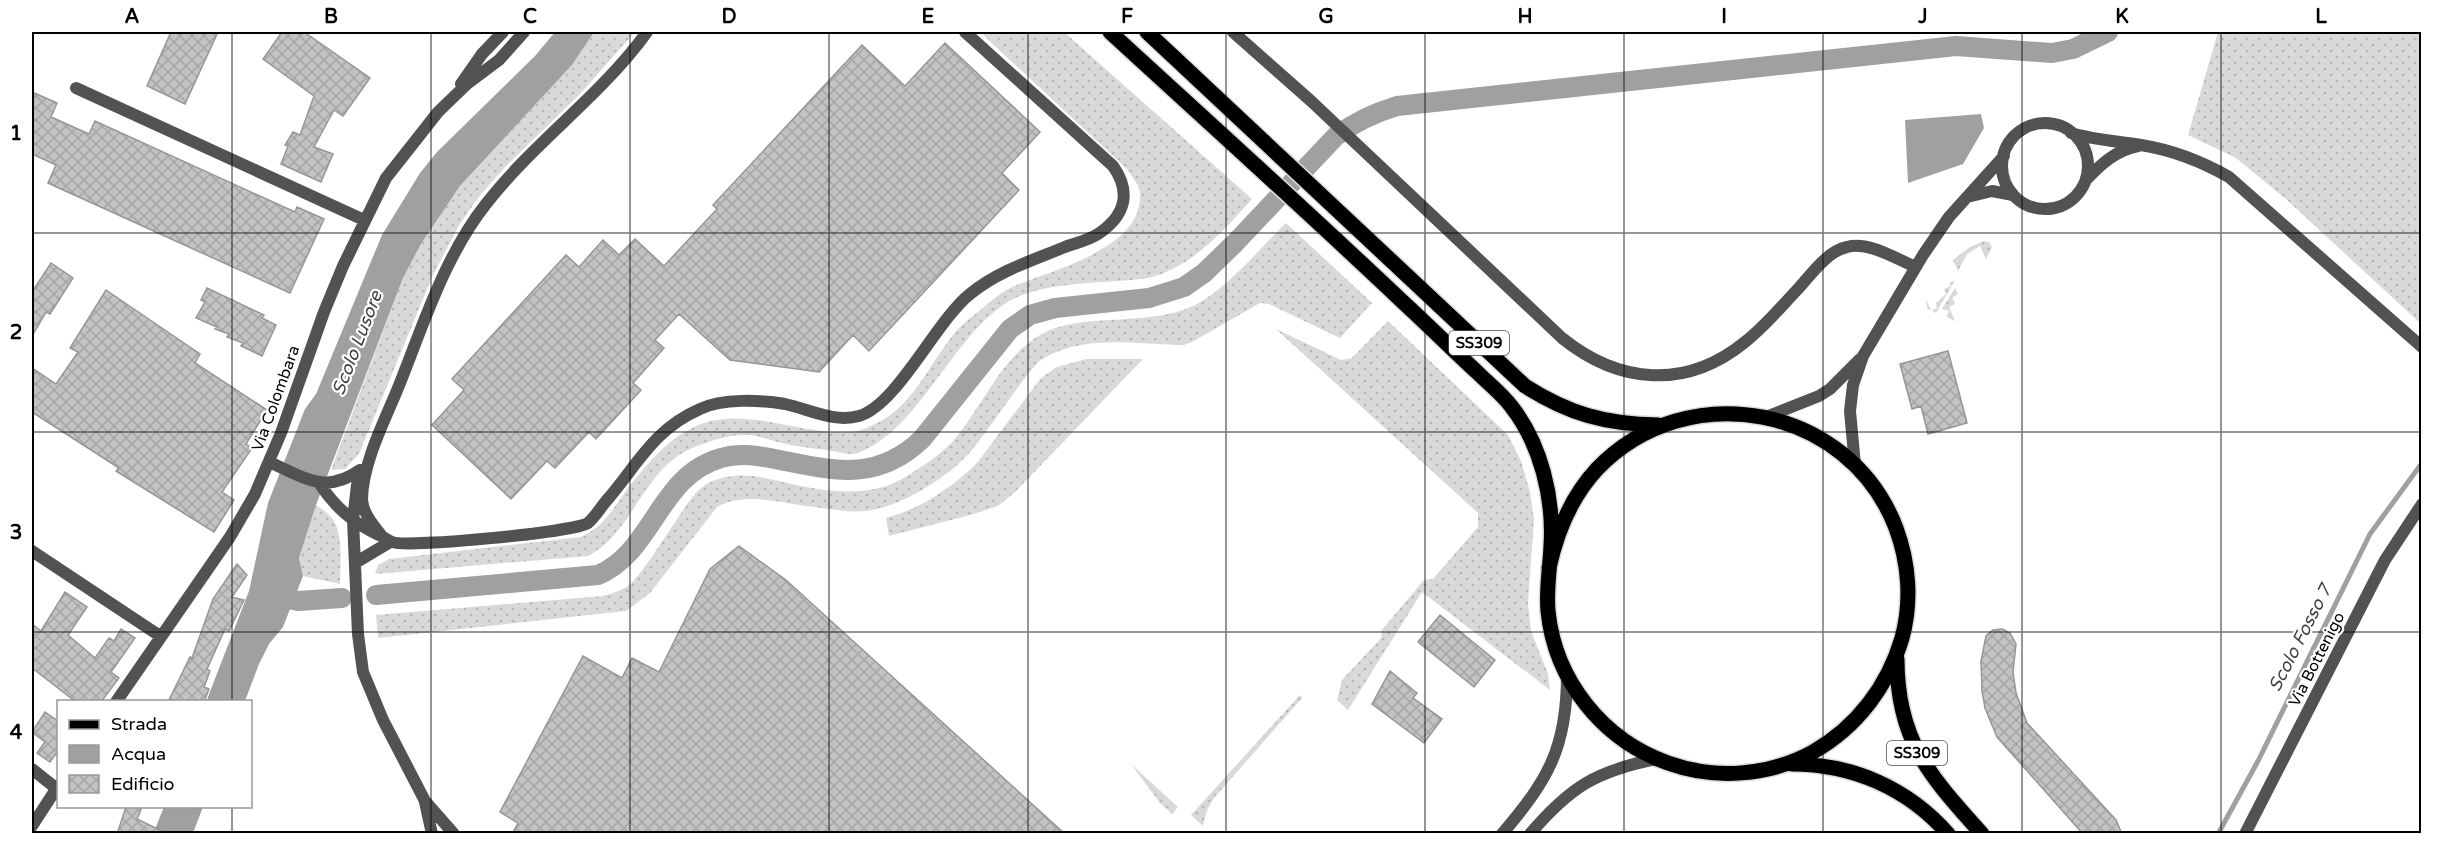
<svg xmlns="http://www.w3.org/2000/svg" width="2453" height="865" font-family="'Varela Round',sans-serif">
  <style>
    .grass { fill: url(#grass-dots) }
    .water { fill: #a0a0a0 }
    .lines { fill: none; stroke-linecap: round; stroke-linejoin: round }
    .stream { stroke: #a0a0a0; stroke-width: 5 }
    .canal { stroke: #a0a0a0; stroke-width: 20 }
    .building { fill: url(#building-cross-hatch); stroke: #969696; stroke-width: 1.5 }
    .primary-casing { stroke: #dbdbdb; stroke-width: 18 }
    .minor { stroke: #525252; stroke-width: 12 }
    .tertiary { stroke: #525252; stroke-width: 12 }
    .primary { stroke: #000; stroke-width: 15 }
    .grid { fill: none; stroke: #000; stroke-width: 1.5; stroke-opacity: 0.55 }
    .labels { text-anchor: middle; stroke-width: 4.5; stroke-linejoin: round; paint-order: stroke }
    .shield { fill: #fff; stroke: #4c4c4c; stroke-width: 1.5 }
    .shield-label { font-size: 15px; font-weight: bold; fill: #000 }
    .street-label { font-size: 16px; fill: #000; stroke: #fff }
    .water-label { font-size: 18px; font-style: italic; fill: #414141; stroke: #fff }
    .neatline { fill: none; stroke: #000; stroke-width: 2 }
    .grid-label { font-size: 20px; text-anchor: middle; font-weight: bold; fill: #000 }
  </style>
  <defs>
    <pattern id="grass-dots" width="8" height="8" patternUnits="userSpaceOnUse" patternTransform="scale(1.5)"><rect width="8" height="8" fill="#d9d9d9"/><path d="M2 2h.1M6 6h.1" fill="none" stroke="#b8b8b8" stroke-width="1.8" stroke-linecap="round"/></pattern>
    <pattern id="building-cross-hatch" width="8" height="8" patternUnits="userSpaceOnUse" patternTransform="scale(1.5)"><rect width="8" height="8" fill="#c2c2c2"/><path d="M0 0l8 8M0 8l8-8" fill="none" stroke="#a5a5a5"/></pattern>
  </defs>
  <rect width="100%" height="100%" fill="#fff"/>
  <path class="grass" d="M 594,32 L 635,32 L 580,94 L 506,166 L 481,194 L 459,225 L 432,277 L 359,454 L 345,469 L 331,470 L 403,278 L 421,244 L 460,186 L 572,65 Z
    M 980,32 L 1064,32 L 1252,199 C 1228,226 1201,257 1166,272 C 1152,279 1134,280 1117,281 C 1081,284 1034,284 1003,305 C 949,343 918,430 858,453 C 850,456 836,451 827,450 C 812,448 797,447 782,443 C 771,441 758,435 747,435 C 729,434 706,442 690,449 C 642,471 633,533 588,556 L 375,574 L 378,565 L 389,559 L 580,537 C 608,526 617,500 635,479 C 652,459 669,439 692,428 C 745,402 803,439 858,431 C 863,430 869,427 875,424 C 921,403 933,348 970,318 C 983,309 996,295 1010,288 C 1049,270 1145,250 1140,192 C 1139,185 1131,175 1127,169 Z
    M 2218,32 L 2421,32 L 2421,324 L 2287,200 L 2236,158 L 2188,135 Z
    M 1286,223 L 1372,303 L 1340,338 L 1269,304 L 1260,303 L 1192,342 L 1183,345 C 1136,344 1079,333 1038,362 C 1014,390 995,421 972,450 C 949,477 901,507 866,511 C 846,513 826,508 806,506 C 776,502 745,492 717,507 L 650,593 L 626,611 L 378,638 L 376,615 L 603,596 C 611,594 620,591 628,586 C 644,573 670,528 684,509 C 690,500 698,488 709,483 C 740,467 774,481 806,487 C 831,492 858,494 883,487 C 894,484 906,477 915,471 C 929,462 943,452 954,440 C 983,406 1001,358 1040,335 C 1080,311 1150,328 1195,305 C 1228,288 1259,249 1286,223 Z
    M 1984,241 L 1989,242 L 1992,247 L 1986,259 L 1980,246 L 1967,254 L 1958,271 L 1953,260 L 1970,247 Z
    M 1955,280 L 1936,313 L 1927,308 L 1926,299 L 1931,311 L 1937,308 L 1936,303 L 1946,294 L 1944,289 L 1951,286 L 1949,283 Z
    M 1955,288 L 1958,294 L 1952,297 L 1955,304 L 1949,307 L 1955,321 L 1947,317 L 1949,311 L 1942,309 Z
    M 1388,321 L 1508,435 L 1521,461 L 1530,492 L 1534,519 L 1528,603 L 1531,631 L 1548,674 L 1550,690 L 1422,592 L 1348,710 L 1337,700 L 1342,680 L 1382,637 L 1381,631 L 1424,580 L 1433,579 L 1478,527 L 1478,513 L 1276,329 L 1341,360 L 1352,358 Z
    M 1086,359 L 1143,359 L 1015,492 L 998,506 L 974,514 L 889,536 L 886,518 C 922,508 950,489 977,463 L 1041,378 L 1057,367 Z
    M 316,505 C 321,509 327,512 331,517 C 344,532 340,564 340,584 L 303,576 L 299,558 Z
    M 1300,695 L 1302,698 L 1214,798 L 1207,810 L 1203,826 L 1191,815 Z
    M 1131,764 L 1178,807 L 1172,814 L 1160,803 Z"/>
  <path class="water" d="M 555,32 L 594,32 L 572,65 L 460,186 L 421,244 L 403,278 L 316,505 L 299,558 L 303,576 L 283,627 L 269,644 L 259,664 L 245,701 L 206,702 L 249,591 L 268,503 L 305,409 L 316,394 L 382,235 L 420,173 L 437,152 L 535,56 Z
    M 1981,114 L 1984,128 L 1963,164 L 1908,183 L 1905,120 Z
    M 164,807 L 203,807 L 193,833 L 153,834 Z"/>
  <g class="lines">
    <path class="stream" d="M 2218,834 L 2258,761 L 2370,534 L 2422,463"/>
    <path class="canal" d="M 269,595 L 298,601 L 342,598
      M 376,595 L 598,575 C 653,552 659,475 721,458 C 741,452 760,456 780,460 C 835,471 877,482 922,439 L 1010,329 L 1030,315 L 1055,308 L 1149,298 L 1184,287 L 1204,273 L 1235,243 L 1336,136 C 1355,122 1374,113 1397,106 L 1956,46 L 2052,53 L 2073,49 L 2108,32"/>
  </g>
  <path class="building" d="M 171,32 L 218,32 L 185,104 L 147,86 Z
    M 282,32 L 304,32 L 370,78 L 343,116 L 334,110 L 314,147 L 333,154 L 321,182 L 281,164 L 288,146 L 285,145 L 293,132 L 300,135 L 314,96 L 263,59 Z
    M 945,43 L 1040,132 L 1002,173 L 1019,190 L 869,351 L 853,335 L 819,372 L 730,360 L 679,314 L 655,340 L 664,348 L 633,383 L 641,390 L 596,439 L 589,432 L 555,468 L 547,461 L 511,499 L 432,425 L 464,390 L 452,379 L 566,255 L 579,267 L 603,240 L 619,255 L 635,239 L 664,266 L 717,209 L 713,205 L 862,45 L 905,86 Z
    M 32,92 L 57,103 L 51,117 L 89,134 L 95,121 L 295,212 L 297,207 L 324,219 L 290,293 L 48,183 L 56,165 L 32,154 Z
    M 51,263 L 73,278 L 50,314 L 46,312 L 32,336 L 32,292 Z
    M 207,288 L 264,315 L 262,318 L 276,325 L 262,356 L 241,346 L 243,343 L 227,337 L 229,334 L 215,329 L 217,327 L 196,318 L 205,302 L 201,300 Z
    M 106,290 L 200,354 L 195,363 L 267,410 L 246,444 L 252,448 L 222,492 L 234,500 L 214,532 L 116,471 L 119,468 L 32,412 L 32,368 L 56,384 L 78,352 L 70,348 Z
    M 1948,351 L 1967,423 L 1928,434 L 1921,406 L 1912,409 L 1900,364 Z
    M 739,546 L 786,580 L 1065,834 L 512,834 L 518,823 L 500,812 L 583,656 L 622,678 L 632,658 L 659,672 L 710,569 Z
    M 237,564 L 247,575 L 232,597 L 244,600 L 229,631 L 225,629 L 207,669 L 210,671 L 204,687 L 209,689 L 204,702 L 168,702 L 190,657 L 192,658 L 213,599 Z
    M 65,592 L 87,607 L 68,635 L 95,658 L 109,638 L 114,641 L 121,629 L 135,638 L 111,672 L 119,678 L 101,702 L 76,702 L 32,668 L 32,624 L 41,631 Z
    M 1440,615 L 1495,660 L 1474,687 L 1418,642 Z
    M 2002,629 L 2010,633 L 2016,644 L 2013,672 L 2016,693 L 2027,723 L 2116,820 L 2122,834 L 2083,834 L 1997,737 L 1985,708 L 1982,691 L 1981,661 L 1986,636 L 1993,630 Z
    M 1390,671 L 1417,693 L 1413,698 L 1442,719 L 1424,743 L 1372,704 Z
    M 45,712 L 58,721 L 58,751 L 50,762 L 37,753 L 45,742 L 32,732 Z
    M 126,807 L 142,807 L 137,819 L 168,834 L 117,834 Z"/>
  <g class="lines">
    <g class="primary-casing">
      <path id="primary" d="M 1110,32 C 1208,122 1307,211 1404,303 C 1429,326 1453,350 1478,373 C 1489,384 1502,394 1511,406 C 1541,444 1554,498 1551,546 C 1550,568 1546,589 1548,611 C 1555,681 1603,740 1668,763 C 1715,780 1769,776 1813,752 C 1857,727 1888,686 1902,638 C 1912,602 1909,563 1896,528 C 1849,405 1687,375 1597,469 C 1571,497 1557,531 1549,568
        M 1147,32 L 1525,386 C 1569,414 1605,424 1658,425
        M 1897,659 C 1897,741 1930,776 1982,834
        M 1792,764 C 1852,764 1908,788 1948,834"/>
    </g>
    <path class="minor" d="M 1233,32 L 1311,101 L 1562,338 C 1619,384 1686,390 1745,342 C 1764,327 1780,308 1796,291 C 1810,276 1827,251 1847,247 C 1869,241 1896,259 1916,267
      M 461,84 L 482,54 L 503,32
      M 76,88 L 364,220
      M2002 166a43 43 0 1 1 86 0a43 43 0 1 1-86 0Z
      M 2071,133 C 2094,140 2117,141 2141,145 C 2172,150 2201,161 2229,177 L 2422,347
      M 2086,180 C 2100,165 2116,150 2138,146
      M 1967,197 L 1992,191 L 2013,195
      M 1766,417 L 1819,396 L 1830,389 L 1860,359
      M 269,462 C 304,477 325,495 360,470
      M 1855,465 L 1850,411 L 1853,385 L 1863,356 L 1923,255 L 1949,217 L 2004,156
      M 319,483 C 335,507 353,523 379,535 C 384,537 387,540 392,542 C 408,548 575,532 588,523 C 595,517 601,507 607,500 C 638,464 654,429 700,409 C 722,398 761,400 785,404 C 809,409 834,423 859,416 C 897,405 936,321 970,294 C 998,271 1033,260 1065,247 C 1076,243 1089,240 1098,234 C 1125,216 1132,193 1113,166 L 965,32
      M 357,485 L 353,520 L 358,634 L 363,672 L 383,720 L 425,801 L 454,834
      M 381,535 C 373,525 363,513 362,500 C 362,464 385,420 398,388 C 423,326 444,257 486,204 C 534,142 601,96 647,32
      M 32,551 L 160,636
      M 355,563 L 390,542
      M 116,702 L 230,537 L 255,494 L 281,433 L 324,312 L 343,266 L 386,178 L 438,112 L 467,84 L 499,60 L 524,32
      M 32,769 L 57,789
      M 425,802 L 432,834
      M 32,826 L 58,786
      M 2245,834 L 2385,560 L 2422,504"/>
    <path class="tertiary" d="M 1502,834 C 1548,780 1567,748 1567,675
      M 1530,834 C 1570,787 1596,771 1656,759"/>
    <use href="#primary" class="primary"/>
  </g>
  <path class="grid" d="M 232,32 L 232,702M 431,32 L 431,834M 630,32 L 630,834M 829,32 L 829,834M 1028,32 L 1028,834M 1226,32 L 1226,834M 1425,32 L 1425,834M 1624,32 L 1624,834M 1823,32 L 1823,834M 2022,32 L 2022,834M 2221,32 L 2221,834M 32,233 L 2422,233M 32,432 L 2422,432M 32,632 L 2422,632M 232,806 L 232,834"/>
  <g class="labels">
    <g class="shield">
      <rect x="1449" y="331" width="60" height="24" rx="4.5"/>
      <rect x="1887" y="741" width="60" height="24" rx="4.5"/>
    </g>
    <g class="shield-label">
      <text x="1479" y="348">SS309</text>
      <text x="1917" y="758">SS309</text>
    </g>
    <g class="street-label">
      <text transform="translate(275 398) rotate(-70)" y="6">Via Colombara</text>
      <text transform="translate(2316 659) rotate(-63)" y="6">Via Bottenigo</text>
    </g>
    <g class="water-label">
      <text transform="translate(357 343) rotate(-69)" y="6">Scolo Lusore</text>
      <text transform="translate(2300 638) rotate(-63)" y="6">Scolo Fosso 7</text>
    </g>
  </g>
  <rect width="2453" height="865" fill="none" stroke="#ffffff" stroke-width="66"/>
  <rect x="57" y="700" width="195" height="108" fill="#ffffff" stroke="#999999" stroke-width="1.5"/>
  <rect x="69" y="720" width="30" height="9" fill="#000000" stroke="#999999" stroke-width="1.5"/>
  <text x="111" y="730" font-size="18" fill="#000000">Strada</text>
  <rect x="69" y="745" width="30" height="18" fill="#a0a0a0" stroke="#999999" stroke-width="1.5"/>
  <text x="111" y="760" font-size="18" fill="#000000">Acqua</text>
  <rect x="69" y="775" width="30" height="18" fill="url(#building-cross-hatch)" stroke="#999999" stroke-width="1.5"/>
  <text x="111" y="790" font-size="18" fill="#000000">Edificio</text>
  <rect x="33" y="33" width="2387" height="799" class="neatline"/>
  <g class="grid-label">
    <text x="132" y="23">A</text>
    <text x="331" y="23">B</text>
    <text x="530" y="23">C</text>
    <text x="729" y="23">D</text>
    <text x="928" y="23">E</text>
    <text x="1127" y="23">F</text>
    <text x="1326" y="23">G</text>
    <text x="1525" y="23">H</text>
    <text x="1724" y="23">I</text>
    <text x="1923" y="23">J</text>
    <text x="2122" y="23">K</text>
    <text x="2321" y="23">L</text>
    <text x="16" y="140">1</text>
    <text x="16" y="339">2</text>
    <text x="16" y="539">3</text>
    <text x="16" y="739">4</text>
  </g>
</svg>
